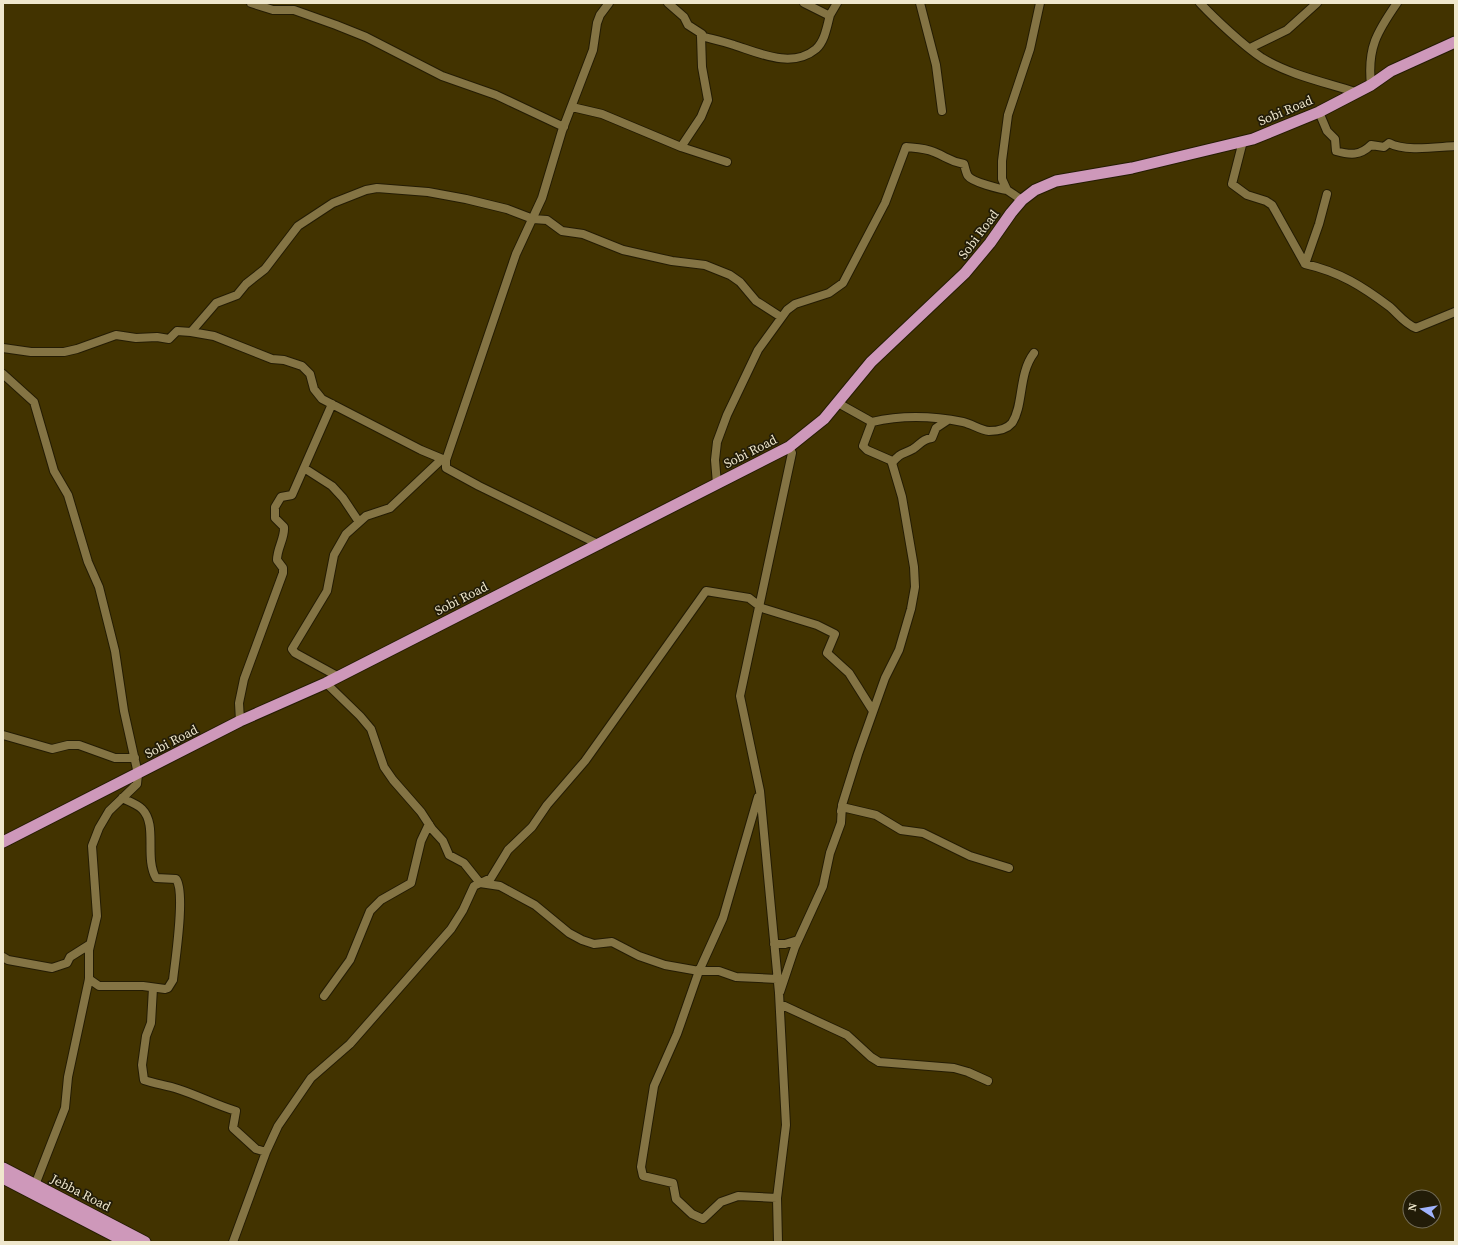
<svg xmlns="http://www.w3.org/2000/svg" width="1458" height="1245" font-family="'Source Serif 4',serif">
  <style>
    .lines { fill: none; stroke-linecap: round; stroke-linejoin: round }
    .minor-casing { stroke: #241c03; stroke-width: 10 }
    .trunk-casing { stroke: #241c03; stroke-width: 13 }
    .minor { stroke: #847444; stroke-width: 8 }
    .trunk { stroke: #ce98ba; stroke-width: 11 }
    .labels { text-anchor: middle; stroke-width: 3.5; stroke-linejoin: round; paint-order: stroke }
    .street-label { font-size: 13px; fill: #efe7cd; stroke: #221c08 }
  </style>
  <rect width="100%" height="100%" fill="#423300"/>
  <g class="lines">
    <g class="minor-casing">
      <path id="minor" d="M 251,3 L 273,10 L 294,10 L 336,25 L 366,37 L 442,76 L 496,95 L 564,127
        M 668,3 L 684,17 L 688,25 L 702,34 L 701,36 C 712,39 723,41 734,45 C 759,53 792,69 816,49 C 825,41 827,26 830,15
        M 804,3 L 828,15 L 830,15 L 837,3
        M 920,3 L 936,65 L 942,111
        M 1200,3 C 1215,19 1244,46 1262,58 C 1290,75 1324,82 1355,92
        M 1250,48 L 1287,30 L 1317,3
        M 1371,85 C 1367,48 1377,32 1397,3
        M 572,107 L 602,114 L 681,147 L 727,162
        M 1319,112 L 1327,131 L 1335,139 L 1336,151 C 1350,155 1360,156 1371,145 L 1384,147 L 1389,143 C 1405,152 1436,147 1455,146
        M 1243,141 L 1232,184 L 1247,195 L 1266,201 L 1272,205 L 1305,264 C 1340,272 1362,286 1390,307 C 1399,315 1405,324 1416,328 L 1455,312
        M 681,147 L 701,117 L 708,100 L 702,67 L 701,36
        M 1022,200 L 1007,190 L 1002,179 L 1002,161 L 1008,115 L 1030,49 L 1040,3
        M 1305,264 L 1319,224 L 1327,194
        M 191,332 L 214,336 L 272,359 L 284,360 L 302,366 L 310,374 L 314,389 L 322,399 L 421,450 L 445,460
        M 3,348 L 31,352 L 64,352 L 77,349 L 116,335 L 136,338 L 157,337 L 169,339 L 177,331 L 191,332 L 216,303 L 237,295 L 246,284 L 265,269 L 298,226 L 333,203 L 366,190 L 377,188 L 428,192 L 466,199 L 507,209 L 533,219 L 547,220 L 562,231 L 583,234 L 623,250 L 672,261 L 705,265 L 730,275 L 740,282 L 756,301 L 781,317
        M 3,374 L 34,402 L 54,471 L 68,495 L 88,562 L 99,587 L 115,651 L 124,711 L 138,774 L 137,784 L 109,811 L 99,828 L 92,846 L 97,916 L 89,950 L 89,979 L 68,1077 L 65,1108 L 35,1185
        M 872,422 C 902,415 933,416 963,422 C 972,424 980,430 989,431 C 997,431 1007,429 1012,423 C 1024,405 1018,374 1034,353
        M 892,463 C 901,452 902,455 913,449 C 921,444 922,439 932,438 L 936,428 L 948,420
        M 304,468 L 332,486 L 343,498 L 359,522
        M 717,484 L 715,460 L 717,442 L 727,415 L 758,350 L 787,310 L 795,304 L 829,293 L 843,283 L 885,203 L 906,147 C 916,148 925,148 934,152 C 947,157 948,161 964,164 C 965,167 966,173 968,176 C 972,182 1000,189 1007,190
        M 600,545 L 479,486 L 446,468 L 446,460 L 516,254 L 542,198 L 562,131 L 593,50 L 597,23 L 600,15 L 609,3
        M 337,676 L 295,653 L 292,649 L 327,591 L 334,555 L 346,534 L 366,516 L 390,508 L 442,459
        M 326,683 L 360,716 L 371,729 L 384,767 L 393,780 L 421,812 L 432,829 L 443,841 L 449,855 L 464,863 L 480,883 L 500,886 L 535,905 L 569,933 L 582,940 L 594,944 L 612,942 L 639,956 L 665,965 L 699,971 L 719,971 L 736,977 L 777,979
        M 240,721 L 239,703 L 244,679 L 283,573 L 283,568 L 277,560 C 277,548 285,538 284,527 L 275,518 L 275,507 L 281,497 L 292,495 L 332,404
        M 3,735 L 52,749 L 68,745 L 79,745 L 115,758 L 135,758
        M 758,797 L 723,918 L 699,971 L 677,1034 L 654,1086 L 641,1167 L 643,1176 L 673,1183 L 676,1199 L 692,1214 L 703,1219 L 721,1202 L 738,1196 L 777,1198
        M 841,811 L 842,807 L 876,815 L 901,830 L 923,833 L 970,856 L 1009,868
        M 774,944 L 785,944 L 798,940
        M 3,957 L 8,960 L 52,968 L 67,963 L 70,957 L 89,945
        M 89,979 L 99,986 L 143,986 L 165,989 L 168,988 L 173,980 C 175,961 186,892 176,879 L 156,878 C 144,857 158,825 142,809 C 137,804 128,801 122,798
        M 153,988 L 151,1023 L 146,1036 L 142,1065 L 144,1080 C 155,1084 166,1085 178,1089 C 197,1095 216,1105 236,1111 L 233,1128 L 256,1149 L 266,1152
        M 780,992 L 795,947 L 823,886 L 830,853 L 841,823 L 842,805 L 858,754 L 885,678 L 899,650 L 911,609 L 915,587 L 914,567 L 902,497 L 892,463 L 890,460 L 867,450 L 863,446 L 872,422 L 838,403
        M 324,996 L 350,960 L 370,911 L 381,900 L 411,883 L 421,841 L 429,824
        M 780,1004 L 847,1035 L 871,1057 L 879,1062 L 954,1068 L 968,1072 L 988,1081
        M 233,1242 L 266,1152 L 278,1126 L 311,1078 L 350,1044 L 451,929 L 463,910 L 474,886 L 491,878 L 508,850 L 532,827 L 547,805 L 585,761 L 706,591 L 749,598 L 762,608 L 817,625 L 835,634 L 827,653 L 849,673 L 873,711
        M 778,1242 L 777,1198 L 786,1125 L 779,993 L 760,791 L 740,696 L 792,453 L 789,447"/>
    </g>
    <g class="trunk-casing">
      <path id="trunk" d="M 3,842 L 240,721 L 326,683 L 789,447 L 824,419 L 871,362 L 965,273 L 990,243 L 1011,213 L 1022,200 L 1035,190 L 1056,181 L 1132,168 L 1253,139 L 1319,112 L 1371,85 L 1391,71 L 1455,42
        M 3,1168 L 145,1242
        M 3,1178 L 126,1242"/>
    </g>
    <use href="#minor" class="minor"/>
    <use href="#trunk" class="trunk"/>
  </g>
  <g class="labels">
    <g class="street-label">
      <text transform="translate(1285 110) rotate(-23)" y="5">Sobi Road</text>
      <text transform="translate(978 234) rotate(-53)" y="5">Sobi Road</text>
      <text transform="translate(750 451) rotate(-27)" y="5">Sobi Road</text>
      <text transform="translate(461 598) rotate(-27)" y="5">Sobi Road</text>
      <text transform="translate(171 741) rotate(-27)" y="5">Sobi Road</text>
      <text transform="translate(81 1192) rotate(27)" y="5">Jebba Road</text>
    </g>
  </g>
  <rect width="1458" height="1245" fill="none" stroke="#efe7cd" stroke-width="8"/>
  <g transform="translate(1422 1209) rotate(282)"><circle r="19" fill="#221c08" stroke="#746d57"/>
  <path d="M0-3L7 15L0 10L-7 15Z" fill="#a0b3fd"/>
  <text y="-6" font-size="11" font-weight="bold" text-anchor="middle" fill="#efe7cd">N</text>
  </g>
</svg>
